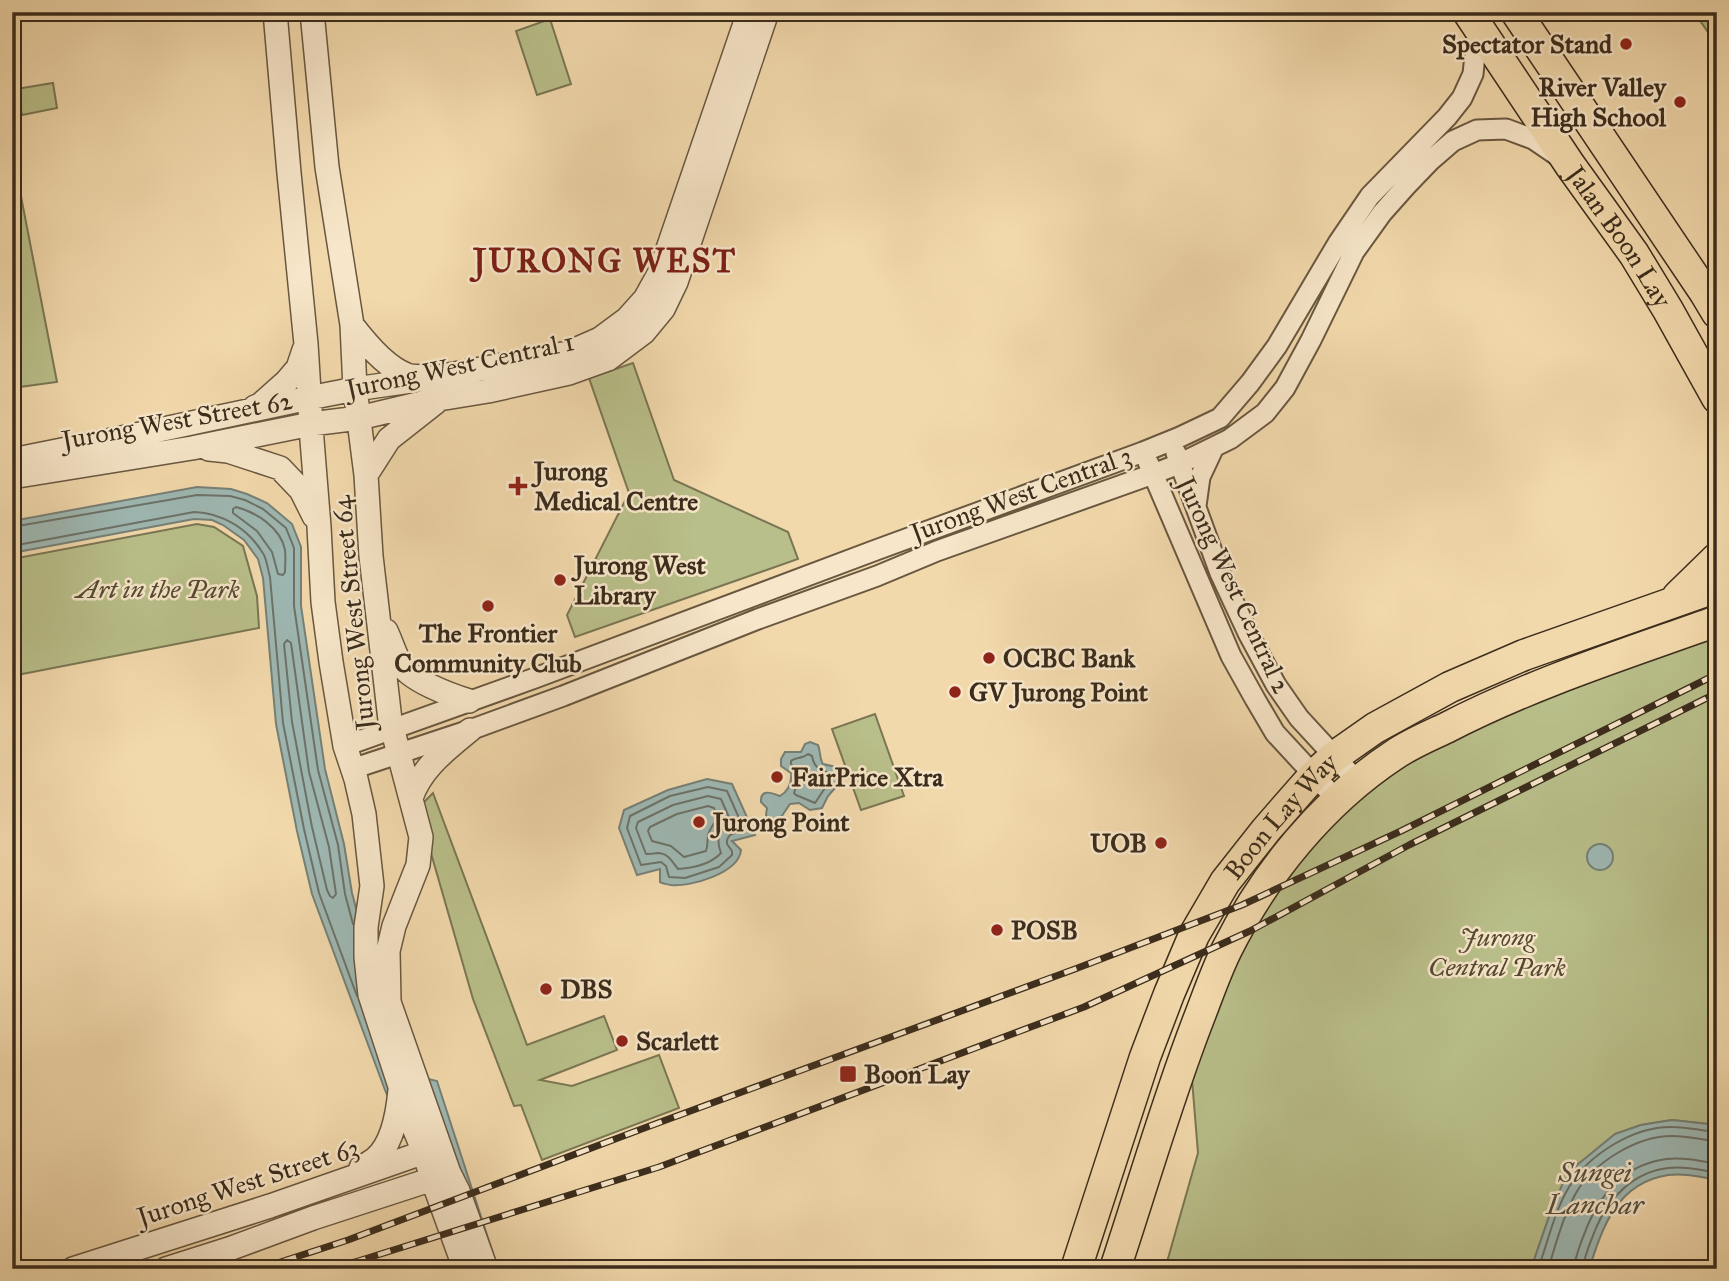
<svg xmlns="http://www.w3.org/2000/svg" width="1729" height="1281" font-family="'IM FELL Great Primer',serif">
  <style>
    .green { fill: #b9bf8a; stroke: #7a7653; stroke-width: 2 }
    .water { fill: #9eb8b3; stroke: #768077; stroke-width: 2 }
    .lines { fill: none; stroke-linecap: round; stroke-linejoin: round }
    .shore { stroke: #6c7268; stroke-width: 2 }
    .minor-casing { stroke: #695740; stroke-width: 23 }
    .tertiary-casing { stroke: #695740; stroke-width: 26 }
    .primary-casing { stroke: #3b2c1c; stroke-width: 33 }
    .minor { stroke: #f7e6c9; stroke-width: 19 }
    .tertiary { stroke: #f7e6c9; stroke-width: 23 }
    .primary { stroke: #f2d9ac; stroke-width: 30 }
    .rail-casing { stroke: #3b2c1c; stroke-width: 7 }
    .rail { stroke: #f7e6c9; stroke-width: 4.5; stroke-dasharray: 13; stroke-linecap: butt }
    .poi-dot { fill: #8f2418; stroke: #f7e6c9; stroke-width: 2.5 }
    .labels { text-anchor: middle; stroke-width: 5; stroke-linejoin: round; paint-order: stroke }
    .poi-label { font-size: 26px; font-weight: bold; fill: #3b2c1c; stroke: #f7e6c9; text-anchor: start }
    .street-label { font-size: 26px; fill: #3b2c1c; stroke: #f7e6c9 }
    .park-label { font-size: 26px; font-style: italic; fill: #544932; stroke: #f7e6c9 }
    .water-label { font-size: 28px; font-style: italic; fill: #544f42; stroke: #f7e6c9 }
    .district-label { font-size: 33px; font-weight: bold; letter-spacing: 2px; fill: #7a1f14; stroke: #f7e6c9 }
  </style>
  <rect width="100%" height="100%" fill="#f2d9ac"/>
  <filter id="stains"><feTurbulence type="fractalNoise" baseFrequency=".00286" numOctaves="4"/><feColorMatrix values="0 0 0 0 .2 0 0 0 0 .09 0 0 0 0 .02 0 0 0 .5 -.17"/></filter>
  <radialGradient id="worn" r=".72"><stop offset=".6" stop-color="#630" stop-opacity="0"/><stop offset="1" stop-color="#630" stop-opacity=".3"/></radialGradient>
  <path class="green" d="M 1694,12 L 1717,12 L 1717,45 Z
    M 550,19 L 571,84 L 537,95 L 516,31 Z
    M 53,83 L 57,108 L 22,115 L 16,89 Z
    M 12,150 L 57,382 L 12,388 Z
    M 633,363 L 674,480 L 788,532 L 798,559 L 575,637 L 567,615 L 629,493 L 589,378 Z
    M 197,524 L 214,527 L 243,546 L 257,596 L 259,628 L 12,676 L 12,559 Z
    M 1681,637 L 1717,642 L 1717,1125 L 1672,1120 L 1641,1125 L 1615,1134 L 1553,1205 L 1531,1269 L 1165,1269 L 1198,1153 L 1190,1055 L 1229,951 L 1358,782 Z
    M 875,714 L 904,796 L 861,810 L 832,729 Z
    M 433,793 L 527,1045 L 604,1016 L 617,1050 L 540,1080 L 572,1086 L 659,1055 L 679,1108 L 542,1160 L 521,1105 L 514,1106 L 473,999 L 418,808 Z"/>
  <path class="water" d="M 197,487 L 231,489 L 247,494 L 267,503 L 292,524 L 301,547 L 301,606 L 325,769 L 344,844 L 352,893 L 363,934 L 420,1077 L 437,1081 L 498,1269 L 462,1269 L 385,1090 L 312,894 L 297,831 L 276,724 L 263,578 L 258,559 L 244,540 L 223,525 L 212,520 L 194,519 L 12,553 L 12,521 Z
    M 810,742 L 818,745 C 821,752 819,758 823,764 L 841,768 L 843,773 L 842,780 L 828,796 L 822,808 L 810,810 L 799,803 L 790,804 L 777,823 L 771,824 L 766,815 L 767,808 L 761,802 C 760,788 772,793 780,796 C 788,791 792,783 791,773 L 781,766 L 781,759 L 785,752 L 801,752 L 805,744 Z
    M 707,779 L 732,784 L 755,835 L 732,841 L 741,850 C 739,873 691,887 671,885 C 669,885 661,883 660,882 L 660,869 L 637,875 L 619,828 L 624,810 L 668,790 Z
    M1587 857a13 13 0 1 1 26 0a13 13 0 1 1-26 0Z
    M 1672,1120 L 1717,1125 L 1717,1180 C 1701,1177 1684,1173 1668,1175 C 1617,1183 1603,1226 1589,1269 L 1531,1269 L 1553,1205 L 1563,1183 L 1577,1165 L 1615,1134 L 1641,1125 Z"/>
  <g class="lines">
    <path class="shore" d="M 236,507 C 256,512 281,528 285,550 C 286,557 285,565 285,572 L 283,575 L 278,574 L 272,552 L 257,531 L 233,513 L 233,509 Z
      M 12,527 L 197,495 L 230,496 L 245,500 L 263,509 L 286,528 L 294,548 L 294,606 L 318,770 L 338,845 L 345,894 L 353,924
      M 12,546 L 194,512 C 223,513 249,529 264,555 C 267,561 268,570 270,577 L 283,723 L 304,829 L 319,893 L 357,996
      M 287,640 L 291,643 L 309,772 L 329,847 L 336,894 L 333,898 L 330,896 L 327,890 L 312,827 L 292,722 L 284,644 Z
      M 808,754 L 812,756 C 815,773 825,768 833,776 L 815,803 L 796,795 L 794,793 C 798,782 801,773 791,764 L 791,761 C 795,757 802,759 808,754 Z
      M 708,787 L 727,791 L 743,827 L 742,831 C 734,833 726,834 727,844 L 732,851 L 732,855 L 719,867 L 685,878 L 669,877 L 666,866 L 661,862 L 641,865 L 627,828 L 630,816 L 670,796 Z
      M 708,796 L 721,799 L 731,822 L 731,824 C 718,831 716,840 721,853 C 711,864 692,868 678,869 C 672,862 669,853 657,853 C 653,854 650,854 646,854 L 636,828 L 638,822 L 673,805 Z
      M 708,806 L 714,808 L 718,818 C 714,824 709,829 708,836 C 707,842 708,846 706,851 L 684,857 L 671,846 L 652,841 L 648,831 L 650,827 L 677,814 Z
      M 1538,1269 C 1548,1242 1554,1212 1569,1187 C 1589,1154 1634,1126 1673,1127 C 1688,1127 1702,1131 1717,1132
      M 1548,1269 C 1556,1244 1563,1216 1576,1193 C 1594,1162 1638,1135 1674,1136 C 1688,1136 1702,1140 1717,1141
      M 1574,1269 C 1575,1255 1582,1240 1587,1227 C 1602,1191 1627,1164 1667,1159 C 1683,1157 1701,1161 1717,1164
      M 1583,1269 C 1584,1255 1591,1241 1596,1228 C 1609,1197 1634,1172 1668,1168 C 1684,1166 1701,1170 1717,1173"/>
    <g class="minor-casing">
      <path id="minor" d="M 1176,453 L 1220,573 L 1248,633 L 1276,685 L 1299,718 L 1358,782
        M 1148,462 L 1231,656 L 1255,699 L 1275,733 L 1337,800
        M 1196,506 L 1200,477 L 1214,447
        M 345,746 L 535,678 L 876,550 L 1143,452 L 1180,437 L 1220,418 L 1250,383 L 1277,346 L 1338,243 L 1370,196 L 1447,117 L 1462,98 L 1473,74 L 1478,27
        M 352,769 L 470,730 L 563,696 L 758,619 L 877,576 L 937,551 L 1153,474 L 1179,464 L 1230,439 L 1265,413 L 1285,388 L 1311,340 L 1354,252 L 1382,213 L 1406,186 L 1431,160 L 1453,141 L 1477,130 L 1506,129 L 1533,139 L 1558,156"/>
    </g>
    <g class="tertiary-casing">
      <path id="tertiary" d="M 275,12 L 289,173 L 306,344 L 312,440 L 319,527 L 323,602 L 331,662 L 345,746 L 356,779 L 364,814 L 372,886 L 366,927 L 366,957 L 370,995 L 412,1123 L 424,1152 L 432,1178 L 465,1269
        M 312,12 L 327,167 L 352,325 L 355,389 L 366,475 L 371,556 L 390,720 L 421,837 L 418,865 L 394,926 L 388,951 L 389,1002 L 449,1173 L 458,1191 L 486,1269
        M 352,325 C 365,342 387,368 407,375 C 412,377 418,376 424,377
        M 255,407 L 260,405 L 287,381 L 298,368 L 304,350
        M 209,449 L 228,451 L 280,468 L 301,490 L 314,516
        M 12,460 L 112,440 L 309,398 L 355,389 L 432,378 L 568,353 L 600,339 L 627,319 L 645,299 L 660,272 L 749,12
        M 366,475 L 389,439 L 436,402
        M 12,477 L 192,448 L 311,424 L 359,418 L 439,399 L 488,391 L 569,373 L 608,359 L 644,332 L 663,309 L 676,282 L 767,12
        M 386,631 C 391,641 394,653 400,663 C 409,680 450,695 469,701
        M 411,798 C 421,768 446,750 470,730
        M 361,1168 C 366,1165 371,1162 375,1159 C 393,1144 398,1112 400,1090
        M 73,1269 L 270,1206 L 439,1147
        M 166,1269 L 229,1249 L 313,1218 L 445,1175"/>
    </g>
    <g class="primary-casing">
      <g id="primary">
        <path id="s1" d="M 1468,12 L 1570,165 L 1634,254 L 1668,310 L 1717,398"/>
        <path d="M 1516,12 L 1705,293 L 1717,313"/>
        <path d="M 1678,596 L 1717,558"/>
        <path id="s2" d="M 1076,1269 L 1145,1057 L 1169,994 L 1194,935 L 1225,882 L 1266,830 L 1314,775 L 1335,756 L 1375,728 L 1450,687 L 1524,655 L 1717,587"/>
        <path d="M 1115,1269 C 1143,1185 1167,1100 1199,1018 C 1208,995 1216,971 1227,949 C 1265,873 1323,802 1394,755 C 1410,744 1429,736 1446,728 C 1533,683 1625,654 1717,621"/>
      </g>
    </g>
    <use href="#minor" class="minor"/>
    <use href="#tertiary" class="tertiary"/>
    <use href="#primary" class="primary"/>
    <g class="rail-casing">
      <path id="rail" d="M 259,1269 L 348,1240 L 647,1127 L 1075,969 L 1242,905 L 1401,831 L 1717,674
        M 328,1269 L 355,1262 L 659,1167 L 1084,1007 L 1250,931 L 1409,845 L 1717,693"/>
    </g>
    <use href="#rail" class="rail"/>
  </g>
  <g class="poi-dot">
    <circle cx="1626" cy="44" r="7"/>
    <circle cx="1680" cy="102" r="7"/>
    <path d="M514.5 475.5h7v7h7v7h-7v7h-7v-7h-7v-7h7z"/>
    <circle cx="560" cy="580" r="7"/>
    <circle cx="488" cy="606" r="7"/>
    <circle cx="989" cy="658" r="7"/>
    <circle cx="955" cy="692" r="7"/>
    <circle cx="777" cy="777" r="7"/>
    <circle cx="699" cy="822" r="7"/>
    <circle cx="1161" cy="843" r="7"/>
    <circle cx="997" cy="930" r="7"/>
    <circle cx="546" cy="989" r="7"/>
    <circle cx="622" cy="1041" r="7"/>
    <rect x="839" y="1065" width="18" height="18" rx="3.5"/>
  </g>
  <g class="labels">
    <g class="poi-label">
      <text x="1612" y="53" text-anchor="end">Spectator Stand</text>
      <text x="1666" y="96" text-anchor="end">River Valley<tspan x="1666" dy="30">High School</tspan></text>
      <text x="534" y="480">Jurong<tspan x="534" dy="30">Medical Centre</tspan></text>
      <text x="574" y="574">Jurong West<tspan x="574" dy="30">Library</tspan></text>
      <text x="488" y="642" text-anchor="middle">The Frontier<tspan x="488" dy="30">Community Club</tspan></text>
      <text x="1003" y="667">OCBC Bank</text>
      <text x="969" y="701">GV Jurong Point</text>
      <text x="791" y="786">FairPrice Xtra</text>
      <text x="713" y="831">Jurong Point</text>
      <text x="1147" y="852" text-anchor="end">UOB</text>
      <text x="1011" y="939">POSB</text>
      <text x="560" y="998">DBS</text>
      <text x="636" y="1050">Scarlett</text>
      <text x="864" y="1083">Boon Lay</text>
    </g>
    <g class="street-label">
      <text dy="9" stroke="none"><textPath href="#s1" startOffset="271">Jalan Boon Lay</textPath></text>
      <text transform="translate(460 365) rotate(-12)" y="9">Jurong West Central 1</text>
      <text transform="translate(177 420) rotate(-10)" y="9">Jurong West Street 62</text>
      <text transform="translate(1021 494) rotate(-20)" y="9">Jurong West Central 3</text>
      <text transform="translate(1234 585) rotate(65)" y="9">Jurong West Central 2</text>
      <text transform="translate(353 613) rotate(-96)" y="9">Jurong West Street 64</text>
      <text dy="9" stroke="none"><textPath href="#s2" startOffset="502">Boon Lay Way</textPath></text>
      <text transform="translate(248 1182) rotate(-18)" y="9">Jurong West Street 63</text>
    </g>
    <g class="park-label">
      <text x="158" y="598">Art in the Park</text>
      <text x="1497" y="946">Jurong<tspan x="1497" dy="30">Central Park</tspan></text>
    </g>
    <g class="water-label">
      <text x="1595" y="1182">Sungei<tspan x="1595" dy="32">Lanchar</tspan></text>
    </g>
    <g class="district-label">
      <text x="605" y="272">JURONG WEST</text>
    </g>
  </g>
  <rect width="1729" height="1281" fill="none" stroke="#f2d9ac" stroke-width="42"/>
  <rect x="14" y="14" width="1701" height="1253" fill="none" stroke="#3b2c1c" stroke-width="3.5"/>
  <rect x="21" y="21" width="1687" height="1239" fill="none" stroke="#3b2c1c" stroke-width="2"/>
  <rect width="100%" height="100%" filter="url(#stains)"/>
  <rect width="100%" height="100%" fill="url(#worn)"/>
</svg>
